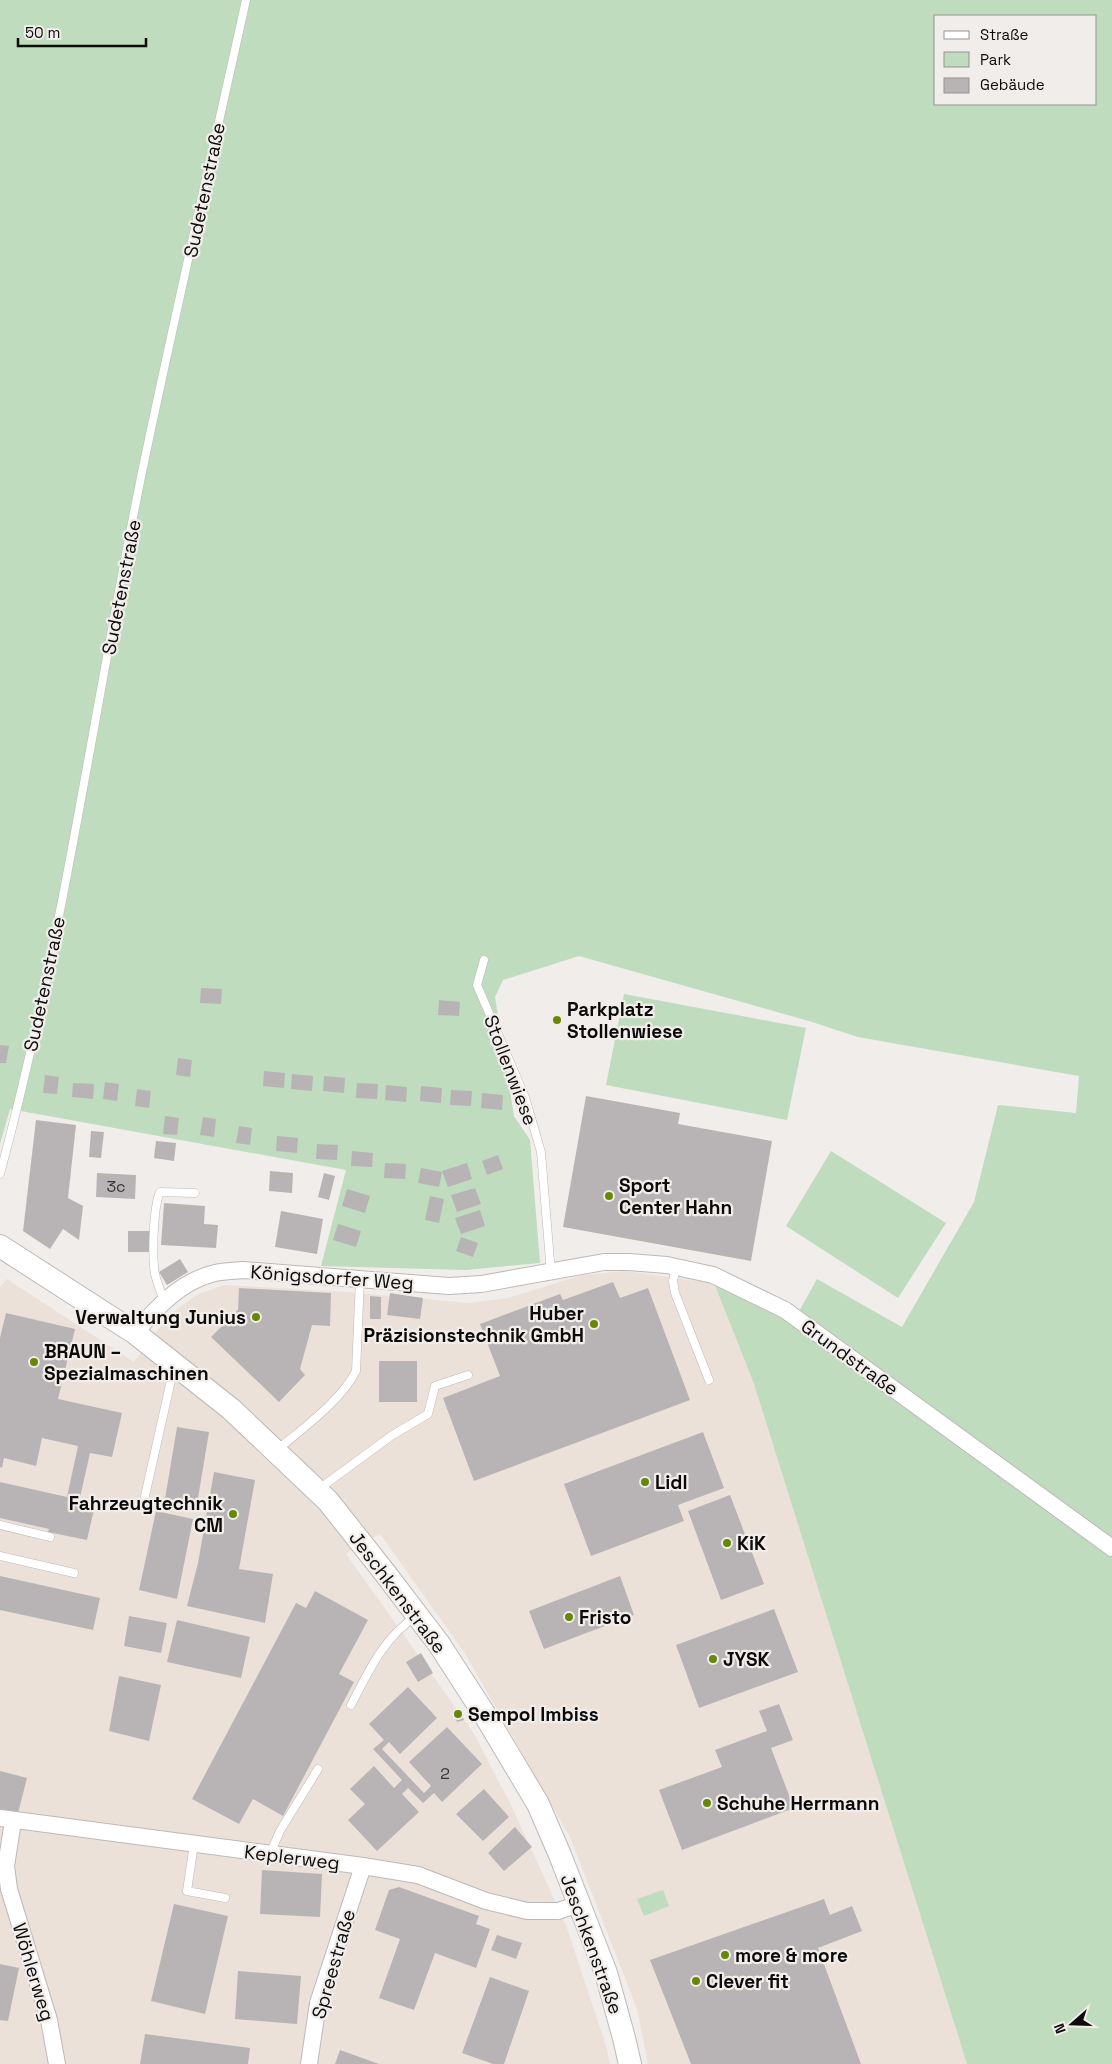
<svg xmlns="http://www.w3.org/2000/svg" width="1112" height="2064" font-family="'Space Grotesk',sans-serif">
  <style>
    .built { fill: #ebe1d9 }
    .green { fill: #bfdcbe; fill-rule: evenodd }
    .building { fill: #b8b4b6 }
    .lines { fill: none; stroke-linecap: round; stroke-linejoin: round }
    .lane-casing { stroke: #bdb9b7; stroke-width: 9 }
    .street-casing { stroke: #bdb9b7; stroke-width: 18 }
    .secondary-casing { stroke: #bdb9b7; stroke-width: 24 }
    .lane { stroke: #fff; stroke-width: 8 }
    .street { stroke: #fff; stroke-width: 16 }
    .secondary { stroke: #fff; stroke-width: 22 }
    .poi-dot { fill: #668809; stroke: #f1edea; stroke-width: 2 }
    .labels { text-anchor: middle; stroke-width: 4.5; stroke-linejoin: round; paint-order: stroke }
    .number-label { font-size: 16px; fill: #373535 }
    .street-label { font-size: 19px; fill: #0c0b0a; stroke: #f1edea }
    .poi-label { font-size: 19px; font-weight: bold; fill: #0c0b0a; stroke: #f1edea; text-anchor: start }
  </style>
  <rect width="100%" height="100%" fill="#f1edea"/>
  <path class="built" d="M 624,1271 L 714,1283 L 754,1384 L 967,2064 L 648,2064 L 637,2009 L 570,1837 L 464,1652 L 380,1534 L 346,1554 L 473,1732 L 511,1805 L 566,1925 L 606,2046 L 610,2064 L 0,2064 L 0,1287 L 7,1279 L 134,1362 L 169,1315 L 198,1294 L 224,1285 L 347,1292 L 468,1303 L 508,1298 L 582,1275 Z"/>
  <path class="green" d="M 0,0 L 1112,0 L 1112,2064 L 967,2064 L 754,1384 L 714,1283 L 792,1324 L 817,1279 L 902,1327 L 974,1202 L 998,1105 L 1076,1113 L 1079,1076 L 858,1037 L 809,1021 L 579,956 L 503,980 L 495,997 L 514,1116 L 530,1140 L 540,1263 L 466,1270 L 321,1266 L 346,1170 L 10,1109 L 0,1144 ZM 936,16 L 1096,16 L 1096,104 L 936,104 Z
    M 624,994 L 806,1028 L 787,1120 L 606,1085 Z
    M 831,1151 L 946,1223 L 898,1298 L 786,1226 Z
    M 663,1890 L 669,1906 L 644,1916 L 637,1899 Z"/>
  <path class="building" d="M 201,988 L 222,989 L 221,1004 L 200,1003 Z
    M 439,1000 L 460,1002 L 459,1016 L 438,1015 Z
    M 0,1045 L 9,1046 L 6,1063 L 0,1063 Z
    M 178,1058 L 192,1060 L 190,1077 L 176,1075 Z
    M 264,1071 L 285,1073 L 284,1088 L 263,1086 Z
    M 292,1074 L 313,1076 L 312,1091 L 291,1089 Z
    M 45,1075 L 59,1077 L 57,1094 L 43,1093 Z
    M 324,1076 L 345,1078 L 344,1093 L 323,1091 Z
    M 105,1082 L 119,1084 L 117,1101 L 103,1099 Z
    M 73,1083 L 94,1084 L 93,1099 L 72,1097 Z
    M 357,1083 L 378,1084 L 377,1099 L 356,1098 Z
    M 386,1085 L 407,1087 L 406,1102 L 385,1100 Z
    M 421,1086 L 442,1088 L 441,1103 L 420,1101 Z
    M 137,1089 L 151,1091 L 149,1108 L 135,1106 Z
    M 451,1090 L 472,1091 L 471,1106 L 450,1105 Z
    M 482,1093 L 503,1095 L 502,1110 L 481,1108 Z
    M 586,1096 L 680,1113 L 678,1124 L 772,1141 L 751,1261 L 563,1227 Z
    M 165,1116 L 179,1118 L 177,1135 L 163,1134 Z
    M 203,1117 L 216,1119 L 214,1137 L 200,1135 Z
    M 36,1120 L 76,1125 L 68,1198 L 83,1206 L 79,1240 L 63,1229 L 50,1249 L 23,1231 Z
    M 239,1126 L 252,1128 L 250,1145 L 236,1143 Z
    M 91,1131 L 104,1132 L 101,1158 L 89,1157 Z
    M 277,1136 L 298,1138 L 297,1153 L 276,1151 Z
    M 156,1141 L 176,1143 L 174,1161 L 154,1158 Z
    M 317,1144 L 338,1145 L 337,1160 L 316,1159 Z
    M 352,1151 L 373,1153 L 372,1167 L 351,1166 Z
    M 498,1155 L 503,1169 L 487,1175 L 482,1161 Z
    M 385,1163 L 406,1164 L 405,1179 L 384,1178 Z
    M 467,1163 L 472,1179 L 448,1187 L 442,1171 Z
    M 421,1168 L 442,1172 L 439,1187 L 418,1183 Z
    M 270,1171 L 293,1173 L 292,1193 L 269,1191 Z
    M 97,1173 L 136,1175 L 135,1199 L 96,1197 Z
    M 324,1173 L 335,1176 L 329,1200 L 318,1197 Z
    M 475,1188 L 481,1204 L 457,1212 L 451,1195 Z
    M 347,1189 L 370,1196 L 365,1213 L 342,1206 Z
    M 430,1196 L 444,1199 L 439,1223 L 425,1220 Z
    M 164,1203 L 205,1206 L 204,1224 L 218,1225 L 216,1248 L 161,1245 Z
    M 480,1210 L 485,1226 L 461,1234 L 455,1218 Z
    M 281,1211 L 323,1219 L 317,1254 L 275,1247 Z
    M 338,1224 L 361,1231 L 356,1247 L 333,1240 Z
    M 128,1231 L 151,1231 L 151,1252 L 128,1252 Z
    M 461,1237 L 478,1243 L 473,1257 L 456,1251 Z
    M 180,1259 L 188,1272 L 167,1285 L 159,1272 Z
    M 613,1282 L 620,1298 L 648,1288 L 690,1400 L 474,1481 L 443,1398 L 500,1376 L 480,1324 L 560,1294 L 563,1300 Z
    M 239,1288 L 331,1293 L 330,1326 L 312,1325 L 300,1369 L 305,1375 L 279,1402 L 211,1337 L 238,1310 Z
    M 390,1293 L 423,1298 L 420,1319 L 387,1315 Z
    M 370,1296 L 381,1297 L 381,1319 L 370,1319 Z
    M 6,1313 L 75,1329 L 58,1399 L 122,1413 L 112,1457 L 90,1453 L 79,1502 L 95,1505 L 87,1540 L 48,1532 L 49,1529 L 0,1518 L 0,1482 L 67,1497 L 78,1446 L 42,1438 L 36,1466 L 4,1458 L 2,1468 L 0,1467 L 0,1338 Z
    M 379,1361 L 417,1361 L 417,1402 L 379,1402 Z
    M 177,1427 L 209,1432 L 197,1504 L 165,1499 Z
    M 703,1432 L 724,1488 L 678,1505 L 684,1521 L 591,1556 L 564,1484 Z
    M 214,1472 L 255,1480 L 239,1569 L 273,1574 L 265,1623 L 187,1606 L 198,1563 Z
    M 730,1495 L 764,1584 L 721,1600 L 688,1511 Z
    M 156,1511 L 193,1519 L 177,1599 L 139,1590 Z
    M 0,1576 L 100,1598 L 93,1630 L 0,1610 Z
    M 620,1576 L 634,1615 L 544,1649 L 529,1611 Z
    M 315,1591 L 368,1620 L 339,1674 L 354,1682 L 283,1816 L 253,1799 L 239,1824 L 192,1799 L 296,1603 L 306,1608 Z
    M 774,1609 L 798,1672 L 699,1708 L 676,1645 Z
    M 129,1616 L 167,1623 L 161,1653 L 124,1646 Z
    M 177,1620 L 250,1637 L 241,1678 L 167,1662 Z
    M 421,1653 L 433,1673 L 418,1682 L 406,1662 Z
    M 119,1676 L 161,1685 L 149,1741 L 109,1731 Z
    M 408,1687 L 437,1718 L 400,1754 L 389,1742 L 382,1749 L 424,1793 L 431,1786 L 409,1762 L 447,1727 L 482,1764 L 442,1802 L 434,1793 L 423,1803 L 408,1788 L 402,1794 L 419,1812 L 377,1851 L 348,1820 L 365,1804 L 350,1789 L 374,1766 L 394,1788 L 402,1780 L 373,1749 L 384,1740 L 369,1724 Z
    M 779,1704 L 793,1740 L 771,1748 L 794,1808 L 682,1850 L 659,1790 L 722,1767 L 715,1750 L 767,1731 L 759,1711 Z
    M 459,1709 L 464,1720 L 457,1722 L 453,1712 Z
    M 0,1771 L 27,1778 L 18,1813 L 0,1809 Z
    M 484,1789 L 509,1817 L 483,1841 L 456,1814 Z
    M 515,1827 L 532,1847 L 504,1871 L 488,1853 Z
    M 262,1870 L 322,1874 L 320,1917 L 260,1914 Z
    M 399,1887 L 479,1916 L 476,1924 L 490,1929 L 476,1968 L 435,1953 L 414,2010 L 379,1998 L 400,1939 L 375,1930 L 389,1890 Z
    M 824,1899 L 830,1915 L 852,1906 L 862,1931 L 818,1948 L 861,2064 L 691,2064 L 650,1960 Z
    M 174,1904 L 228,1916 L 205,2014 L 151,2001 Z
    M 497,1935 L 522,1943 L 516,1959 L 491,1950 Z
    M 0,1964 L 19,1968 L 8,2021 L 0,2020 Z
    M 238,1971 L 301,1976 L 297,2024 L 235,2019 Z
    M 490,1977 L 529,1991 L 504,2064 L 493,2064 L 462,2053 Z
    M 145,2034 L 250,2048 L 248,2064 L 140,2064 Z
    M 340,2050 L 379,2064 L 335,2064 Z"/>
  <g class="lines">
    <g class="lane-casing">
      <path id="lane" d="M 484,960 L 477,985 L 525,1097 L 541,1152 L 551,1273
        M 0,1174 C 62,945 94,709 141,477 C 174,318 211,159 246,0
        M 676,1267 L 673,1281 L 675,1293 L 709,1380
        M 164,1301 C 161,1292 157,1283 155,1274 C 152,1257 153,1208 160,1192 L 195,1193
        M 277,1450 C 303,1428 341,1401 356,1371 L 360,1279
        M 319,1489 L 391,1436 L 428,1414 L 435,1386 L 468,1375
        M 145,1496 L 174,1367
        M 0,1525 L 50,1537
        M 0,1556 L 74,1573
        M 351,1705 C 370,1669 382,1640 416,1616
        M 194,1844 L 187,1891 L 225,1898
        M 270,1854 L 280,1831 L 318,1769"/>
    </g>
    <g class="street-casing">
      <path id="street" d="M 135,1333 C 157,1307 181,1281 215,1273 C 224,1271 234,1271 243,1270 L 449,1286 L 481,1284 L 604,1262 L 629,1262 L 667,1265 L 713,1275 L 785,1310 L 1112,1548
        M 0,1818 L 363,1866 L 418,1875 L 486,1901 L 527,1911 L 558,1911 L 579,1904
        M 13,1821 L 6,1866 L 9,1889 L 49,2020 L 57,2064
        M 309,2064 L 318,2003 L 363,1866"/>
    </g>
    <g class="secondary-casing">
      <path id="secondary" d="M 0,1246 L 135,1333 L 231,1409 L 328,1501 L 385,1573 L 439,1644 L 485,1715 L 538,1804 L 560,1855 L 606,1973 L 624,2038 L 630,2064"/>
    </g>
    <use href="#lane" class="lane"/>
    <use href="#street" class="street"/>
    <use href="#secondary" class="secondary"/>
  </g>
  <g class="poi-dot">
    <circle cx="557" cy="1020" r="5"/>
    <circle cx="609" cy="1196" r="5"/>
    <circle cx="256" cy="1317" r="5"/>
    <circle cx="594" cy="1324" r="5"/>
    <circle cx="34" cy="1362" r="5"/>
    <circle cx="645" cy="1482" r="5"/>
    <circle cx="233" cy="1514" r="5"/>
    <circle cx="727" cy="1543" r="5"/>
    <circle cx="569" cy="1617" r="5"/>
    <circle cx="713" cy="1659" r="5"/>
    <circle cx="458" cy="1714" r="5"/>
    <circle cx="707" cy="1803" r="5"/>
    <circle cx="725" cy="1955" r="5"/>
    <circle cx="696" cy="1981" r="5"/>
  </g>
  <g class="labels">
    <g class="number-label">
      <text x="116" y="1192">3c</text>
      <text x="445" y="1779">2</text>
    </g>
    <g class="street-label">
      <text transform="translate(204 190) rotate(-78)" y="7">Sudetenstraße</text>
      <text transform="translate(121 587) rotate(-79)" y="7">Sudetenstraße</text>
      <text transform="translate(44 984) rotate(-78)" y="7">Sudetenstraße</text>
      <text transform="translate(511 1070) rotate(69)" y="7">Stollenwiese</text>
      <text transform="translate(332 1277) rotate(4)" y="7">Königsdorfer Weg</text>
      <text transform="translate(850 1357) rotate(36)" y="7">Grundstraße</text>
      <text transform="translate(398 1592) rotate(53)" y="7">Jeschkenstraße</text>
      <text transform="translate(292 1857) rotate(7)" y="7">Keplerweg</text>
      <text transform="translate(592 1944) rotate(70)" y="7">Jeschkenstraße</text>
      <text transform="translate(333 1964) rotate(-74)" y="7">Spreestraße</text>
      <text transform="translate(34 1972) rotate(73)" y="7">Wöhlerweg</text>
    </g>
    <g class="poi-label">
      <text x="567" y="1016">Parkplatz<tspan x="567" dy="22">Stollenwiese</tspan></text>
      <text x="619" y="1192">Sport<tspan x="619" dy="22">Center Hahn</tspan></text>
      <text x="584" y="1320" text-anchor="end">Huber<tspan x="584" dy="22">Präzisionstechnik GmbH</tspan></text>
      <text x="246" y="1324" text-anchor="end">Verwaltung Junius</text>
      <text x="44" y="1358">BRAUN –<tspan x="44" dy="22">Spezialmaschinen</tspan></text>
      <text x="655" y="1489">Lidl</text>
      <text x="223" y="1510" text-anchor="end">Fahrzeugtechnik<tspan x="223" dy="22">CM</tspan></text>
      <text x="737" y="1550">KiK</text>
      <text x="579" y="1624">Fristo</text>
      <text x="723" y="1666">JYSK</text>
      <text x="468" y="1721">Sempol Imbiss</text>
      <text x="717" y="1810">Schuhe Herrmann</text>
      <text x="735" y="1962">more &amp; more</text>
      <text x="706" y="1988">Clever fit</text>
    </g>
  </g>
  <rect x="934" y="15" width="162" height="90" fill="#f1edea" stroke="#959390"/>
  <rect x="944" y="31" width="25" height="8" fill="#ffffff" stroke="#959390"/>
  <text x="980" y="40" font-size="15" fill="#0c0b0a">Straße</text>
  <rect x="944" y="52" width="25" height="15" fill="#bfdcbe" stroke="#959390"/>
  <text x="980" y="65" font-size="15" fill="#0c0b0a">Park</text>
  <rect x="944" y="78" width="25" height="15" fill="#b8b4b6" stroke="#959390"/>
  <text x="980" y="90" font-size="15" fill="#0c0b0a">Gebäude</text>
  <g transform="translate(1072 2024) rotate(250)" stroke="#f1edea" stroke-width="4" paint-order="stroke">
  <path d="M0-4L9 19L0 12L-9 19Z" fill="#0c0b0a"/>
  <text y="-8" font-size="14" font-weight="bold" text-anchor="middle" fill="#0c0b0a">N</text>
  </g>
  <path d="M18 38v8h128v-8" fill="none" stroke="#0c0b0a" stroke-width="2.5"/>
  <text x="25" y="38" font-size="15" fill="#0c0b0a" stroke="#f1edea" stroke-width="4" paint-order="stroke">50 m</text>
</svg>
